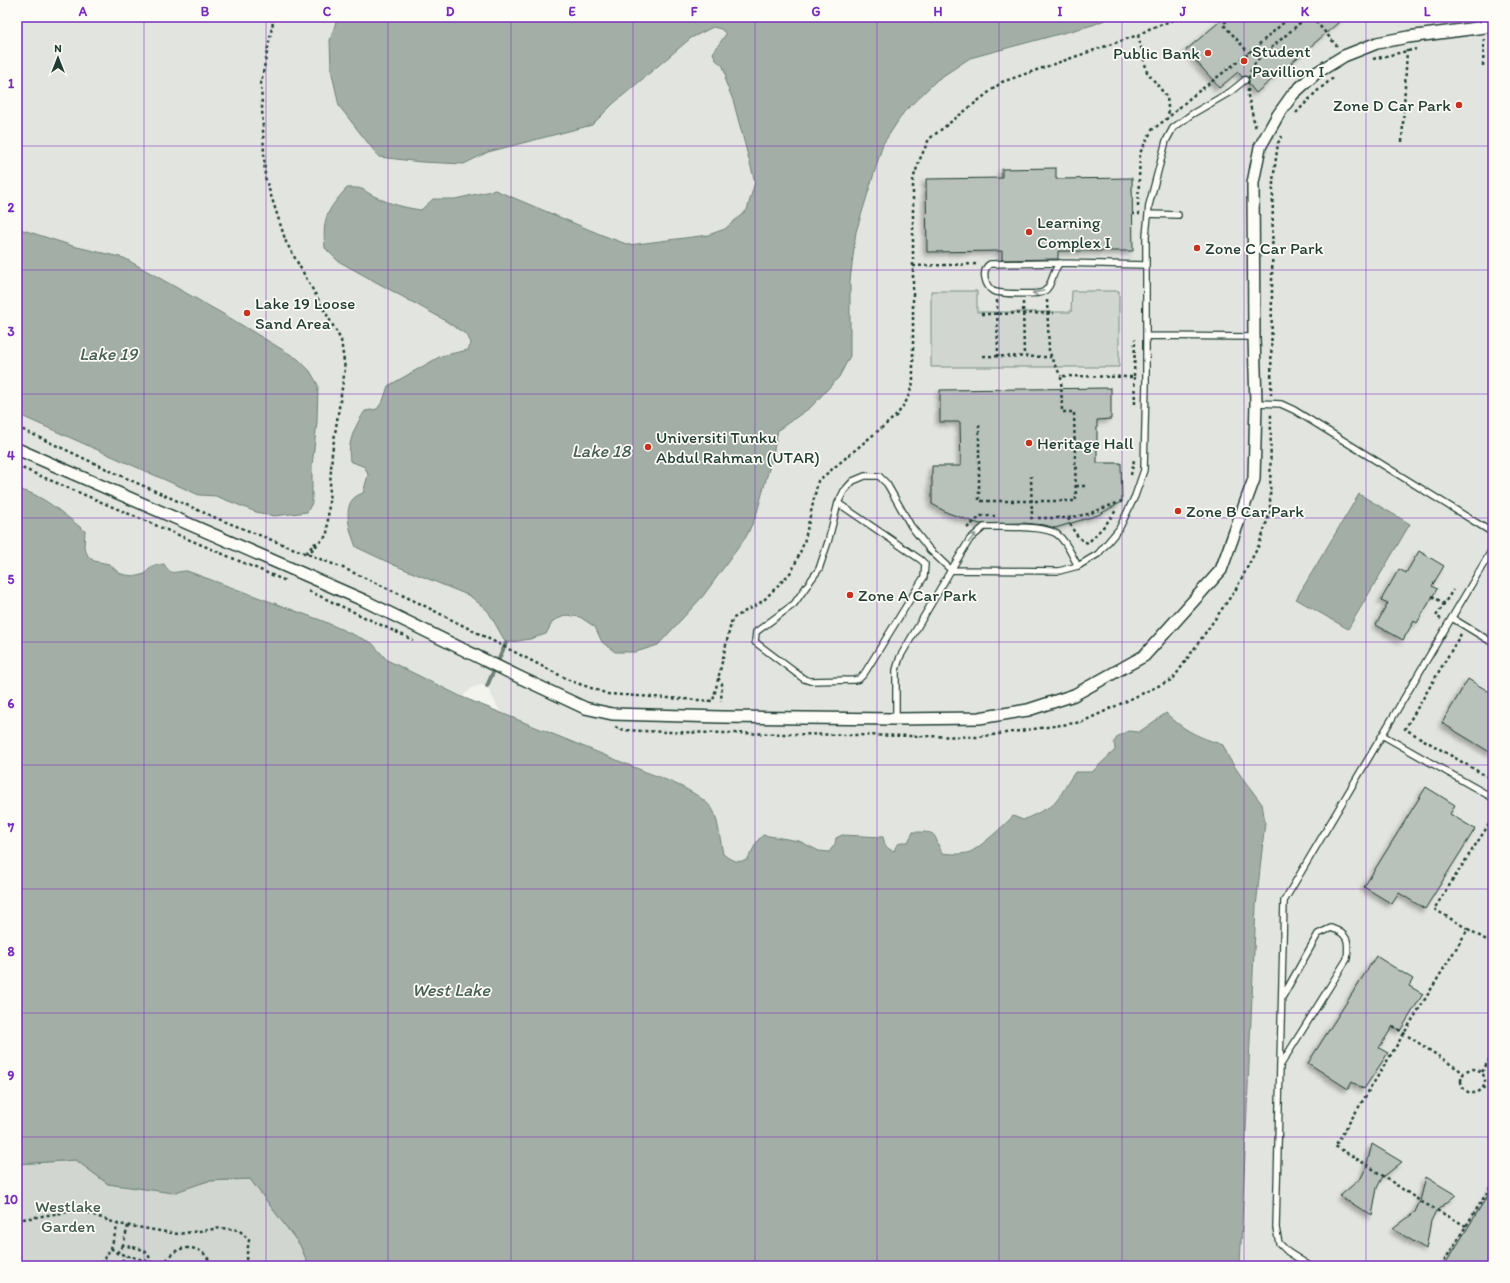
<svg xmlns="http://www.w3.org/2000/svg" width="1510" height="1283" font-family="Itim,sans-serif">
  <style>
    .built { fill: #e2e5df }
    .green { fill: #d1d6d1; stroke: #788a82 }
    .water { fill: #a3aea7; stroke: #6e8179 }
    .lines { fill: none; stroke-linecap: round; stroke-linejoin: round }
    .stream { stroke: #6e8179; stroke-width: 4 }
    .building { fill: #b9c1bb; stroke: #1f3d34; filter: url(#shadow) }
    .service-casing { stroke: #1f3d34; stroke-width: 8 }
    .minor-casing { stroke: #1f3d34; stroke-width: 14 }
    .path { stroke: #1f3d34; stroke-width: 2.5; stroke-dasharray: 3 3; stroke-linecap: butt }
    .service { stroke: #fdfcf7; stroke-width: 5.5 }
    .minor { stroke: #fdfcf7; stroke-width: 11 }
    .path-bridge { stroke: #1f3d34; stroke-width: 2.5; stroke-dasharray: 3 3; stroke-linecap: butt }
    .oneway { stroke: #8e9c96 }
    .grid { fill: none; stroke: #7b2cbf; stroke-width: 1; stroke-opacity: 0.55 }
    .poi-dot { fill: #c8321e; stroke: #fdfcf7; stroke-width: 1.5 }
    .labels { text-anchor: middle; stroke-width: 3.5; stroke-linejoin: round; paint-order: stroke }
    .poi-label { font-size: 17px; fill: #1f3d34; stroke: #fdfcf7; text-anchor: start }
    .park-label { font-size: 17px; fill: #435c53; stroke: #fdfcf7 }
    .water-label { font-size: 18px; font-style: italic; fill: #475f56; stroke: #fdfcf7 }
    .neatline { fill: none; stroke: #7b2cbf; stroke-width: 1.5 }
    .grid-label { font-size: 13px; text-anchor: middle; font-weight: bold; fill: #7b2cbf }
  </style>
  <defs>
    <filter id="shadow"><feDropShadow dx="-3.5" dy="3.5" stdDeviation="2" flood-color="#0004"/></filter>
  </defs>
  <rect width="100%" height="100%" fill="#f4f4ef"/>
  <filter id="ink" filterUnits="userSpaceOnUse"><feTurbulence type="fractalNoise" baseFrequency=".025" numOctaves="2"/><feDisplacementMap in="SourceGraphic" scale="8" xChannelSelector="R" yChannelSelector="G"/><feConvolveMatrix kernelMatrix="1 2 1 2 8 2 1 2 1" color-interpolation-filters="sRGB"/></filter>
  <g filter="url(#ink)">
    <path class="built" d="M 17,17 L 1493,17 L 1493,1266 L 1240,1266 L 1256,907 L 1265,822 L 1262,804 L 1241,776 L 1229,758 L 1223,745 L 1189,732 L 1176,723 L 1166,713 L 1139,732 L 1128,731 L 1114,742 L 1115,750 L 1092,772 L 1075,772 L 1069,780 L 1053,806 L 1040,811 L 1023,820 L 1013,816 L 1007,823 L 971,852 L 956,854 L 942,853 L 937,840 L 932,832 L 921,831 L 913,832 L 908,842 L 896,846 L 894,852 L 889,850 L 886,846 L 836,838 L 835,843 L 829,852 L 819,851 L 810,847 L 758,840 L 747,860 L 738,863 L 732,860 L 723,854 L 714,812 L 686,790 L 669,780 L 646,772 L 500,712 L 487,686 L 481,685 L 472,688 L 462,697 L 387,660 L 371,643 L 292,609 L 187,571 L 174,573 L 170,572 L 167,569 L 148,568 L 145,574 L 137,576 L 126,575 L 119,573 L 109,564 L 94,561 L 88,556 L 84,547 L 84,538 L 24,490 L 17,490 Z"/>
    <path class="green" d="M 931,291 L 977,291 L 977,312 L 1071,312 L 1072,291 L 1119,291 L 1119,367 L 931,367 Z
      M 76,1160 L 108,1184 L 173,1192 L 208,1181 L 250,1179 L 300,1245 L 309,1266 L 17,1266 L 17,1164 Z"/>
    <path class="water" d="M 340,17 L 1112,17 L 1093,25 L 970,58 L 937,80 L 904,112 L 883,144 L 856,232 L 850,281 L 850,356 L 839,377 L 811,407 L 778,430 L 773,454 L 756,516 L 746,537 L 703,596 L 658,645 L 636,652 L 615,652 L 602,642 L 595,627 L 580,617 L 567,615 L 553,621 L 546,634 L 530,639 L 506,643 L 488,611 L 470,596 L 394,565 L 356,547 C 351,534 342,509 354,498 C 356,496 360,494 363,493 L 368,475 L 365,467 L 350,461 C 347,442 355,426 365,411 L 377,409 L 383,401 L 388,386 L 441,356 L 468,350 L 471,343 L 467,335 L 441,318 L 338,261 L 325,248 C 322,218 327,210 347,188 C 366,187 361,190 376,197 C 390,204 406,208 421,210 L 433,199 L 455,199 L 495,190 L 602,235 L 629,245 L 708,235 L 725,229 L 747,210 L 755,182 L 733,100 L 725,81 L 726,76 L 723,66 L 716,60 L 713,53 L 726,34 L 721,29 L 713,27 L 691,38 L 613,104 L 592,125 L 488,152 L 464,164 L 421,162 L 379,157 L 339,106 L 331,69 L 330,40 L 336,22 Z
      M 17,228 L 73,246 L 124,258 L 225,315 L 298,359 L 310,371 L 318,385 L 317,422 L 312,466 L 312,503 L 307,512 L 274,516 L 256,512 L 216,496 L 199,495 L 17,414 Z
      M 17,490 C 38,490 68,518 85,531 L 84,547 L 88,556 L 94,561 L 109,564 L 119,573 L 125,575 L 137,576 L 145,574 C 150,566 155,565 164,564 C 172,577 174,571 187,571 L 323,621 L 372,643 L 387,660 L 462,697 L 646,772 C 665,779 705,794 714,812 C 718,821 721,844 723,854 C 732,861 737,863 747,860 L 758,840 L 763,835 L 799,841 L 819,851 L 829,852 L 835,844 L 836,838 L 842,835 L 883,837 C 885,845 886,849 894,851 L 896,846 L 901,842 L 908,842 L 913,832 C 938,832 932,831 942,853 C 951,854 961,855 970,852 C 978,849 1007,823 1013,816 L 1023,820 C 1028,818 1052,806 1054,804 C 1062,795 1067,782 1075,772 L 1092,772 L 1115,750 L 1114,742 L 1118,736 L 1128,731 L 1139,732 L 1166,713 C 1186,732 1197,736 1223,745 L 1229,758 L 1241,776 L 1262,804 L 1265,822 L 1256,907 L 1240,1266 L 309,1266 L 300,1245 L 250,1179 L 208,1181 L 173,1193 L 108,1184 L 76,1160 L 17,1164 Z
      M 1359,494 L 1410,524 L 1348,629 L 1296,599 Z"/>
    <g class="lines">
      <path class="stream" d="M 487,686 L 506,643"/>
    </g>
    <path class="building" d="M 1225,17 L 1345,17 L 1256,93 L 1248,83 L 1249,80 L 1248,77 L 1245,76 L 1242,77 L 1238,72 L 1219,88 L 1213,80 L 1186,50 Z
      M 1056,168 L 1056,179 L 1132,178 L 1133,251 L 1058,251 L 1058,259 L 1002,260 L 1002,251 L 927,252 L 926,179 L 1002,178 L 1002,169 Z
      M 1111,388 L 1111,419 L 1097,420 L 1097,463 L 1121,463 L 1122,502 L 1098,515 L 1055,528 L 1045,525 L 1023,523 L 980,524 L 948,513 L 932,504 L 932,466 L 961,466 L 960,422 L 940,422 L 940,390 Z
      M 1419,551 L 1444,566 L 1432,586 L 1437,589 L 1417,623 L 1414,621 L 1403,640 L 1376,625 L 1388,603 L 1381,600 L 1399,569 L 1406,573 Z
      M 1468,679 L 1493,694 L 1493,754 L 1442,723 Z
      M 1426,787 L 1455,805 L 1450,814 L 1475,829 L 1425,909 L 1399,893 L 1392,904 L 1364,887 Z
      M 1376,956 L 1413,979 L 1409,986 L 1423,994 L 1400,1031 L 1393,1026 L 1379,1048 L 1388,1053 L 1364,1089 L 1352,1082 L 1348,1089 L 1308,1063 Z
      M 1372,1144 L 1402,1162 L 1382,1178 L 1377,1188 L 1372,1216 L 1340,1196 L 1361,1178 L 1366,1168 Z
      M 1426,1177 L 1456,1195 L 1436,1211 L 1431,1221 L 1426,1249 L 1393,1229 L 1415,1212 L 1420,1201 Z
      M 1493,1187 L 1493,1266 L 1444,1266 Z"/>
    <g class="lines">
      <g class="service-casing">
        <path id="service" d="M 1483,17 L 1485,27
          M 1148,214 L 1178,215
          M 1060,263 C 1052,270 1053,287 1043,292 C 1037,295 998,294 993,291 C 988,288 986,283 985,278 C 984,272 985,267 990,264 L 1060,263 L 1146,265
          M 1146,336 L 1254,337
          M 1256,403 L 1281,404 L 1294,410 L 1493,533
          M 838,503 L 921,560 L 925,564 L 924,577 L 864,674 L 859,679 L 854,680 L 810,681 L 804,679 L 755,642 L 756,632 L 794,604 L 811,580 L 819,569 L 828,542 L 838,503 L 844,491 L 853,481 L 865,476 L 879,476 L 887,484 L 911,526 L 929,549 L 951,570 L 970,539 L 984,527 C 1000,527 1047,525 1058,535 C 1067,542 1072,556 1078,566
          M 1452,618 L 1493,643
          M 896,719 L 896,670 L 900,657 L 951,570 L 1059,571 L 1078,566 L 1098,554 L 1119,529 L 1135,496 L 1144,470 L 1146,383 L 1146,236 L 1149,205 L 1166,141 L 1173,128 L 1192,114 L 1230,92 L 1245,80
          M 1382,735 L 1493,798
          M 1280,1066 L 1347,959 C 1349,941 1349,934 1331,928 L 1318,934 L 1283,996
          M 1310,1266 L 1288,1252 L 1279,1243 L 1276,1228 L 1284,901 L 1493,548"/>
      </g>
      <g class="minor-casing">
        <path id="minor" d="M 17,449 L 363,600 L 519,677 L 585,708 L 612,714 L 721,717 L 896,719 L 979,718 L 1028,710 L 1074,695 L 1144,656 L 1221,570 L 1254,479 L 1256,403 L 1254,337 L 1253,183 L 1260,147 L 1278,115 L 1293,94 L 1316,73 L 1344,56 L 1377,43 L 1408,37 L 1493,26"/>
      </g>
      <path class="path" d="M 274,17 L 261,83 L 265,177 L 286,242 L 341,340 L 345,369 L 332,453 L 327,535 L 308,554
        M 1231,17 L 1223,24 L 1249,53
        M 1312,17 L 1337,46
        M 1138,35 L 1147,72 L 1167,97 L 1169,117
        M 1373,59 L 1416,49
        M 1483,66 L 1484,39
        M 1251,70 L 1257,60 L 1307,17
        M 1248,89 L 1248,96 L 1256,129
        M 1296,113 L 1316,92 L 1333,78
        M 1402,142 L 1407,50
        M 1138,206 L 1140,153 L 1152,130 L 1169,117 L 1190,98 L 1249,53 L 1290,17
        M 1132,214 L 1140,214
        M 913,266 L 978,264
        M 997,300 L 998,356
        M 1047,300 L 1049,350 L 1053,362 L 1061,376
        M 1023,302 L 1024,356
        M 981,314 L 1054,313
        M 983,356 L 1051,357
        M 1134,377 L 1135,404
        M 1271,395 L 1273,181 L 1278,143 L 1282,136
        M 979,425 L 979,501 L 1076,501 L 1074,412 L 1062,412 L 1061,376 L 1134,377 L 1135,339
        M 17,427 L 128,479 L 216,518 L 343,568 L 417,602 L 571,681 L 608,694 L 713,701 L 732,619 L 763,601 L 792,571 L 804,543 L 818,481 L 897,415 L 907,400 L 913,383 L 913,179 L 920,159 L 929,139 L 1002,82 L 1138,35 L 1151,28 L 1182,17
        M 17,466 L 286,581
        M 1075,468 L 1080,468
        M 1131,475 L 1134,460
        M 1076,486 L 1085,486
        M 1030,518 L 1032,518 L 1031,476
        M 1038,518 L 1068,518 L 1088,514 L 1122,501
        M 1068,518 C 1072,529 1076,538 1088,543 L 1106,524 L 1117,509
        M 967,528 L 981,516 L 995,516
        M 306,553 L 314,544 L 319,542
        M 309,591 L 413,640
        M 1432,596 L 1445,604
        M 1441,619 L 1436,616 L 1453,590
        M 1461,634 L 1405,729 L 1493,780
        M 718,678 L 722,683 L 721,701
        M 615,727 L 623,730 L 665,732 L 978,737 L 1082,722 L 1173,679 L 1236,589 L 1259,545 L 1270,512 L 1271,412
        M 1468,929 L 1434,909 L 1493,818
        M 1393,1026 L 1464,1073
        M1461 1081a12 12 0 1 1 24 0a12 12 0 1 1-24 0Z
        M 1482,1072 L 1493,1053
        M 1483,1087 L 1493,1093
        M 17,1220 L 80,1210 L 118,1224 L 178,1234 L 221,1228 L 239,1230 L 249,1240 L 245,1266
        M 128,1226 L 123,1245 C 138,1249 150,1247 151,1266
        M 1466,1226 L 1420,1201 L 1367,1165 L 1335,1146 L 1468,929 L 1493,944
        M 111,1248 L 117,1253 L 151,1262
        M 117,1253 L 123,1245
        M 95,1266 L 103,1261 L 111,1248 L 118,1224
        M 118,1266 L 126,1256
        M 164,1266 C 171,1243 205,1241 211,1266
        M 1441,1266 L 1493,1183"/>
      <use href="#service" class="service"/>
      <use href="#minor" class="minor"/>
      <path class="path-bridge" d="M 1248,84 L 1251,70"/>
    </g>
    <defs><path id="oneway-shaft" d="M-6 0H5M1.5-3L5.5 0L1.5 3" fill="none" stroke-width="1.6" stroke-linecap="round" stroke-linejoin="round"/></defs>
    <g class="oneway">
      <use href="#oneway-shaft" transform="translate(1038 292) rotate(170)"/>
      <use href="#oneway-shaft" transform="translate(972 538) rotate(-51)"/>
    </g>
  </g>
  <path class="grid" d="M 144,17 L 144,1266M 266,17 L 266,1266M 388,17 L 388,1266M 511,17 L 511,1266M 633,17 L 633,1266M 755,17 L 755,1266M 877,17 L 877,1266M 999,17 L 999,1266M 1122,17 L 1122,1266M 1244,17 L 1244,1266M 1366,17 L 1366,1266M 17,146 L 1493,146M 17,270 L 1493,270M 17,394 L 1493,394M 17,518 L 1493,518M 17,642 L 1493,642M 17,765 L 1493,765M 17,889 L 1493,889M 17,1013 L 1493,1013M 17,1137 L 1493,1137"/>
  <g class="poi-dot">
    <circle cx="1208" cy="53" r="4"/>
    <circle cx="1244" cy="61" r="4"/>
    <circle cx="1459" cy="105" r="4"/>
    <circle cx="1029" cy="232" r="4"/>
    <circle cx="1197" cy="248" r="4"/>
    <circle cx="247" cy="313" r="4"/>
    <circle cx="1029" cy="443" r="4"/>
    <circle cx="648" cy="447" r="4"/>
    <circle cx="1178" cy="511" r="4"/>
    <circle cx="850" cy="595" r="4"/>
  </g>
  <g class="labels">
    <g class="poi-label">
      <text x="1252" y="57">Student<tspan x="1252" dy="20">Pavillion I</tspan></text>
      <text x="1200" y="59" text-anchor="end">Public Bank</text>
      <text x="1451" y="111" text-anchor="end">Zone D Car Park</text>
      <text x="1037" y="228">Learning<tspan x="1037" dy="20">Complex I</tspan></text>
      <text x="1205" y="254">Zone C Car Park</text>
      <text x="255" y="309">Lake 19 Loose<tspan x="255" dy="20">Sand Area</tspan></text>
      <text x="656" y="443">Universiti Tunku<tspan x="656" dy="20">Abdul Rahman (UTAR)</tspan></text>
      <text x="1037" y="449">Heritage Hall</text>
      <text x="1186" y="517">Zone B Car Park</text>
      <text x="858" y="601">Zone A Car Park</text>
    </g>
    <g class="park-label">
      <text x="68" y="1212">Westlake<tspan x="68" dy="20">Garden</tspan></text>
    </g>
    <g class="water-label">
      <text x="108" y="360">Lake 19</text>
      <text x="601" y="457">Lake 18</text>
      <text x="451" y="996">West Lake</text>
    </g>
  </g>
  <rect width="1510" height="1283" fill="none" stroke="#fdfcf7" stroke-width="44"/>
  <g transform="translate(58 58)" stroke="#fdfcf7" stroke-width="3" paint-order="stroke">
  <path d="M0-3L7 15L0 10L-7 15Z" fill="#1f3d34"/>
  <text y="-6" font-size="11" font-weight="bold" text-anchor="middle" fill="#1f3d34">N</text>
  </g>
  <rect x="22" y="22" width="1466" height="1239" class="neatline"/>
  <g class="grid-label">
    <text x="83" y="16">A</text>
    <text x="205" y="16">B</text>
    <text x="327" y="16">C</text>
    <text x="450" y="16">D</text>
    <text x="572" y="16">E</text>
    <text x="694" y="16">F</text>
    <text x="816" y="16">G</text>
    <text x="938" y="16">H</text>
    <text x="1060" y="16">I</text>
    <text x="1183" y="16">J</text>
    <text x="1305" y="16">K</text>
    <text x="1427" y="16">L</text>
    <text x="11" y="88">1</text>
    <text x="11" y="212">2</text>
    <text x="11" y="336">3</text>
    <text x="11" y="460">4</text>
    <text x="11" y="584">5</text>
    <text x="11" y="708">6</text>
    <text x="11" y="832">7</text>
    <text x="11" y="956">8</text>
    <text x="11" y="1080">9</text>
    <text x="11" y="1204">10</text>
  </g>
</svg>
